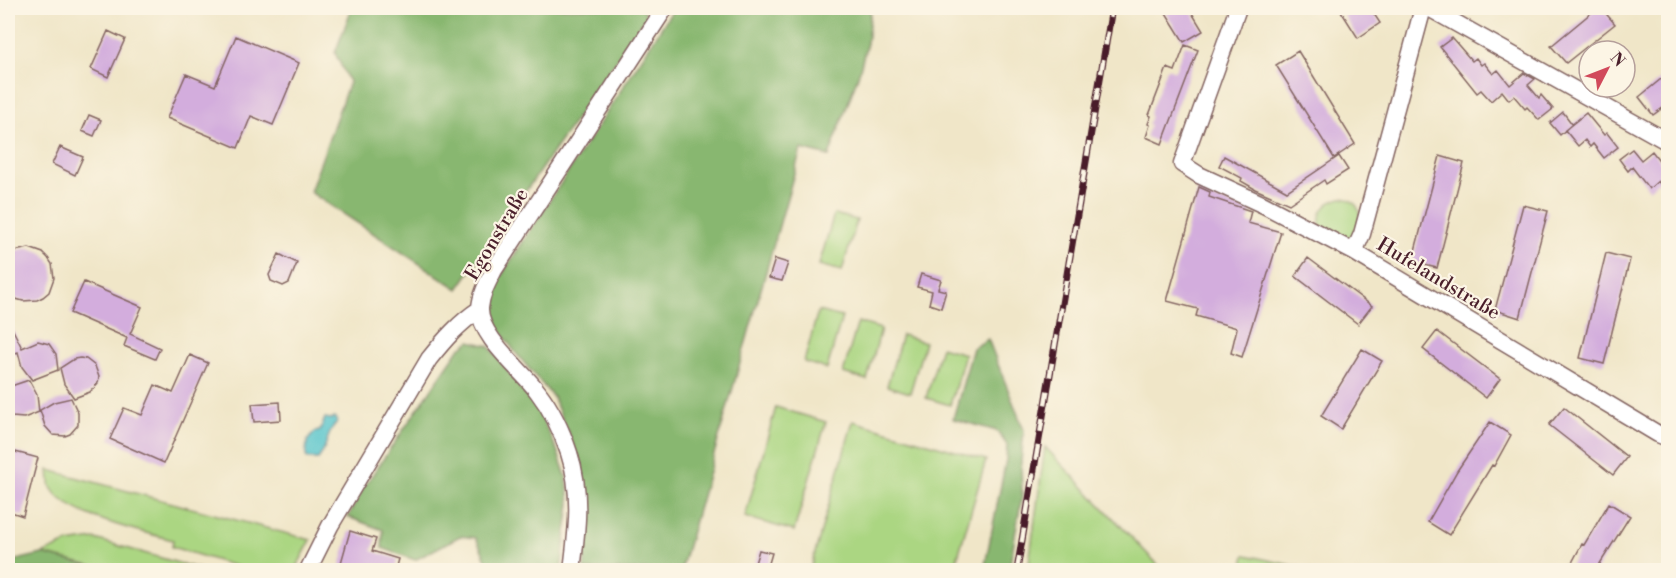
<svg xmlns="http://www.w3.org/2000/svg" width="1676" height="578" font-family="'Libre Bodoni',serif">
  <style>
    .green { fill: #abd682; stroke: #7a7a56; stroke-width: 1.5 }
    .forest { fill: #88b770; stroke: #696b4e; stroke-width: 1.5 }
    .water { fill: #57c5cc; stroke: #50727c; stroke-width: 1.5 }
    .building { fill: #d3addd }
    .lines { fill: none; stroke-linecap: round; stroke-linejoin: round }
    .minor-casing { stroke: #846562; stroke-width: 19 }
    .minor { stroke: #fff; stroke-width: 16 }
    .rail-casing { stroke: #4a1f2b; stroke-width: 7 }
    .rail { stroke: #fcf5e5; stroke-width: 4.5; stroke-dasharray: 14; stroke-linecap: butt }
    .labels { text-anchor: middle; stroke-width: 4.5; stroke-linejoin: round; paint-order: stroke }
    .street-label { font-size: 20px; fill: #4a1f2b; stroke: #fcf5e5 }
  </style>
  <rect width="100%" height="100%" fill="#fcf5e5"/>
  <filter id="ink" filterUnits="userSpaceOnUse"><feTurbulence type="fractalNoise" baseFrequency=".0167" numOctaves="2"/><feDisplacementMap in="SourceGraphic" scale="12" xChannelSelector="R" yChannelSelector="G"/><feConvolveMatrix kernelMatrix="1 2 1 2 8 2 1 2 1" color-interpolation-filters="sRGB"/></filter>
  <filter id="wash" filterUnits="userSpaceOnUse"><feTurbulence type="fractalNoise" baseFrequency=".008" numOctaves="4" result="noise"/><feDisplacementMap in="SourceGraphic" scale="24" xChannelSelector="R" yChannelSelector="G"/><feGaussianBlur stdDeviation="1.35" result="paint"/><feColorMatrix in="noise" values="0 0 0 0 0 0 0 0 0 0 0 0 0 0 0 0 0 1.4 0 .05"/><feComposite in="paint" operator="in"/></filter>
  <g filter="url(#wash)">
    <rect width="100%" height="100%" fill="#f0e6c8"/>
    <path class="green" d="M 1341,198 C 1365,199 1366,232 1345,239 L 1321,228 C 1316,213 1326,202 1341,198 Z
      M 834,214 L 857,220 L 842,271 L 819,265 Z
      M 818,311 L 842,317 L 827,369 L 804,362 Z
      M 858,322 L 881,329 L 867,380 L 843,373 Z
      M 902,335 L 925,342 L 910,393 L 887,386 Z
      M 941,347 L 965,354 L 950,405 L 926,398 Z
      M 776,407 L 826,422 L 794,531 L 745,517 Z
      M 853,421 L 986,460 L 954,570 L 810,570 Z
      M 1045,447 L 1163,570 L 1028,570 Z
      M 49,470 L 311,540 L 295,570 L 248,570 L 172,547 L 173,540 C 143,532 67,516 52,489 C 49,485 50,476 49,470 Z
      M 95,539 L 203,570 L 99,570 L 98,568 L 42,554 L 67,543 Z
      M 1245,555 L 1246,555 L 1312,570 L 1242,570 Z"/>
    <path class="forest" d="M 352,8 L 642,8 L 647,16 L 458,289 L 310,192 L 349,82 L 335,53 Z
      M 674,8 L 871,8 L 867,43 L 859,73 L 829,156 L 801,149 L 681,570 L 584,570 L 588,527 L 581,464 L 553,397 L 515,352 L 494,322 L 493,300 L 499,279 Z
      M 988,339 L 1024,430 L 1021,462 L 1022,496 L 1009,570 L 984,570 L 1006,460 L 1007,445 L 997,431 L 953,419 L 973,348 Z
      M 470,341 L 489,346 L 538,410 L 557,450 L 567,479 L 570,503 L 561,570 L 491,570 L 476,538 L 460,536 L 415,560 L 382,548 L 383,530 L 348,517 L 364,487 L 459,349 Z
      M 42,554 L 98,568 L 99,570 L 8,570 L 8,562 Z"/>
    <path class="water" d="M 335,417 L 337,422 C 326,432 328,448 318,459 L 308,459 L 306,456 L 307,441 L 315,432 L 320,431 L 325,418 L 331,419 Z"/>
    <g id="blocks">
      <path class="building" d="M 1163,8 L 1189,8 L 1203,31 L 1184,42 Z
        M 1339,8 L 1370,8 L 1380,23 L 1358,38 Z
        M 1597,8 L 1601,8 L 1615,24 L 1566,63 L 1551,46 Z
        M 108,31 L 125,39 L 108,77 L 91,69 Z
        M 236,36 L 299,63 L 273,125 L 251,116 L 238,148 L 167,118 L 186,74 L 215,86 Z
        M 1452,38 L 1472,61 L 1476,58 L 1481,65 L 1484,63 L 1493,74 L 1498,70 L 1510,85 L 1524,73 L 1535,79 L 1528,85 L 1539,98 L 1541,95 L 1553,109 L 1539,120 L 1527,107 L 1525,109 L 1514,96 L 1509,100 L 1502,91 L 1491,101 L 1481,90 L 1477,93 L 1440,47 Z
        M 1185,45 L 1198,50 L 1162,144 L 1146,137 L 1150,125 L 1148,124 L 1151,116 L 1149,115 L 1167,68 L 1175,71 Z
        M 1298,51 L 1355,144 L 1334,158 L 1276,65 Z
        M 1668,76 L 1668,104 L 1653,115 L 1639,97 L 1661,79 L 1663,81 Z
        M 1563,112 L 1572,124 L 1560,135 L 1550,123 Z
        M 1586,113 L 1604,135 L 1607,133 L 1618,147 L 1604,158 L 1593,144 L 1590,147 L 1585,140 L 1578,146 L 1565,130 Z
        M 89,115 L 101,120 L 94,136 L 82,131 Z
        M 60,147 L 83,157 L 75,175 L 52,164 Z
        M 1632,149 L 1641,160 L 1652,151 L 1668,172 L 1668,194 L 1658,181 L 1649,189 L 1632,167 L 1628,171 L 1619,159 Z
        M 1224,156 L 1287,191 L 1339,156 L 1348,170 L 1326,184 L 1324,180 L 1289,204 L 1255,189 L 1241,181 L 1242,178 L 1219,166 Z
        M 1440,156 L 1464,163 L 1437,268 L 1412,262 Z
        M 1199,187 L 1210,192 L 1209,197 L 1251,211 L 1248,223 L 1281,232 L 1242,357 L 1231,353 L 1237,328 L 1196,316 L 1198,309 L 1167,301 Z
        M 1523,205 L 1548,211 L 1520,318 L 1495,310 Z
        M 29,248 L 43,253 L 48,258 L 52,264 L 54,278 L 49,292 L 43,297 L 37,300 L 23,301 L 16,299 L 8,292 L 8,257 L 15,251 Z
        M 1606,253 L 1630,259 L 1604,364 L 1580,358 Z
        M 279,254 L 297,263 L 289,283 L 283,286 L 271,281 L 269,275 Z
        M 1308,258 L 1372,306 L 1358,324 L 1295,276 Z
        M 775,259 L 788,263 L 782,281 L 769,278 Z
        M 921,274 L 941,280 L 938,289 L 946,291 L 941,308 L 929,304 L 932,291 L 917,287 Z
        M 84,282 L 142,307 L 130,334 L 160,348 L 155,359 L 124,346 L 127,338 L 70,313 Z
        M 8,320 L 22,348 L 38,341 L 49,344 L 56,354 L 58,370 L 32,380 L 22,367 L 18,352 L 8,356 Z
        M 1437,331 L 1500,379 L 1486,398 L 1423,349 Z
        M 1362,349 L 1382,361 L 1341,429 L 1321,416 Z
        M 190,355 L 208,363 L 164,463 L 110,439 L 124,408 L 142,415 L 155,385 L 173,393 Z
        M 80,358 L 86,359 L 95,366 L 99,377 L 98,383 L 90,392 L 74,398 L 64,384 L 60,368 L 74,359 Z
        M 29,380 L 37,395 L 39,412 L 24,418 L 12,417 L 8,414 L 8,387 Z
        M 71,398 L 78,413 L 78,425 L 70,434 L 65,436 L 53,435 L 45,426 L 40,410 L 54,402 Z
        M 280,402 L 281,420 L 254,422 L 252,404 Z
        M 1564,407 L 1627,457 L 1613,475 L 1549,425 Z
        M 1490,422 L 1511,435 L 1494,466 L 1492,465 L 1449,535 L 1428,522 L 1457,471 Z
        M 8,450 L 38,458 L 23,516 L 8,511 Z
        M 1609,503 L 1630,516 L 1596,570 L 1568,570 L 1582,544 L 1584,545 Z
        M 350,531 L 376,539 L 372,551 L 398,559 L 395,570 L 339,570 Z
        M 759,550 L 772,553 L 767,570 L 753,570 Z"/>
    </g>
  </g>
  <g filter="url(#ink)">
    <use href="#blocks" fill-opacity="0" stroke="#846562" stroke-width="1.5"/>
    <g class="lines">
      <g class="minor-casing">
        <path id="minor" d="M 1238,8 L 1182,164 L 1199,175 L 1264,205 L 1354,252 L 1658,434 L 1668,438
          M 1429,8 L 1668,142
          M 1354,252 L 1362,234 L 1423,8
          M 308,570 L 330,526 L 429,359 C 445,339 459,323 480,309
          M 572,570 C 577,531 582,492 569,453 C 562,432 552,410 538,392 C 522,370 478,336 480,308 C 481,294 488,282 494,270 L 665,8"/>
      </g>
      <use href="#minor" class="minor"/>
      <g class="rail-casing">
        <path id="rail" d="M 1017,570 L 1112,8"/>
      </g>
      <use href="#rail" class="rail"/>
    </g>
  </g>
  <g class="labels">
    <g class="street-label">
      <text transform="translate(496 234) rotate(-59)" y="7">Egonstraße</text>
      <text transform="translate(1439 278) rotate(31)" y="7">Hufelandstraße</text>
    </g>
  </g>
  <rect width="1676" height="578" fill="none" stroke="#fcf5e5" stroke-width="30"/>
  <g transform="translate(1607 69) rotate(48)"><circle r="28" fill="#fcf5e5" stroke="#b59f9b" stroke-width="1.5"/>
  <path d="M0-4.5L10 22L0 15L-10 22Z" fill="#d1495b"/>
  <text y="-9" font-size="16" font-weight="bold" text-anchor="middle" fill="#4a1f2b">N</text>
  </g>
</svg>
